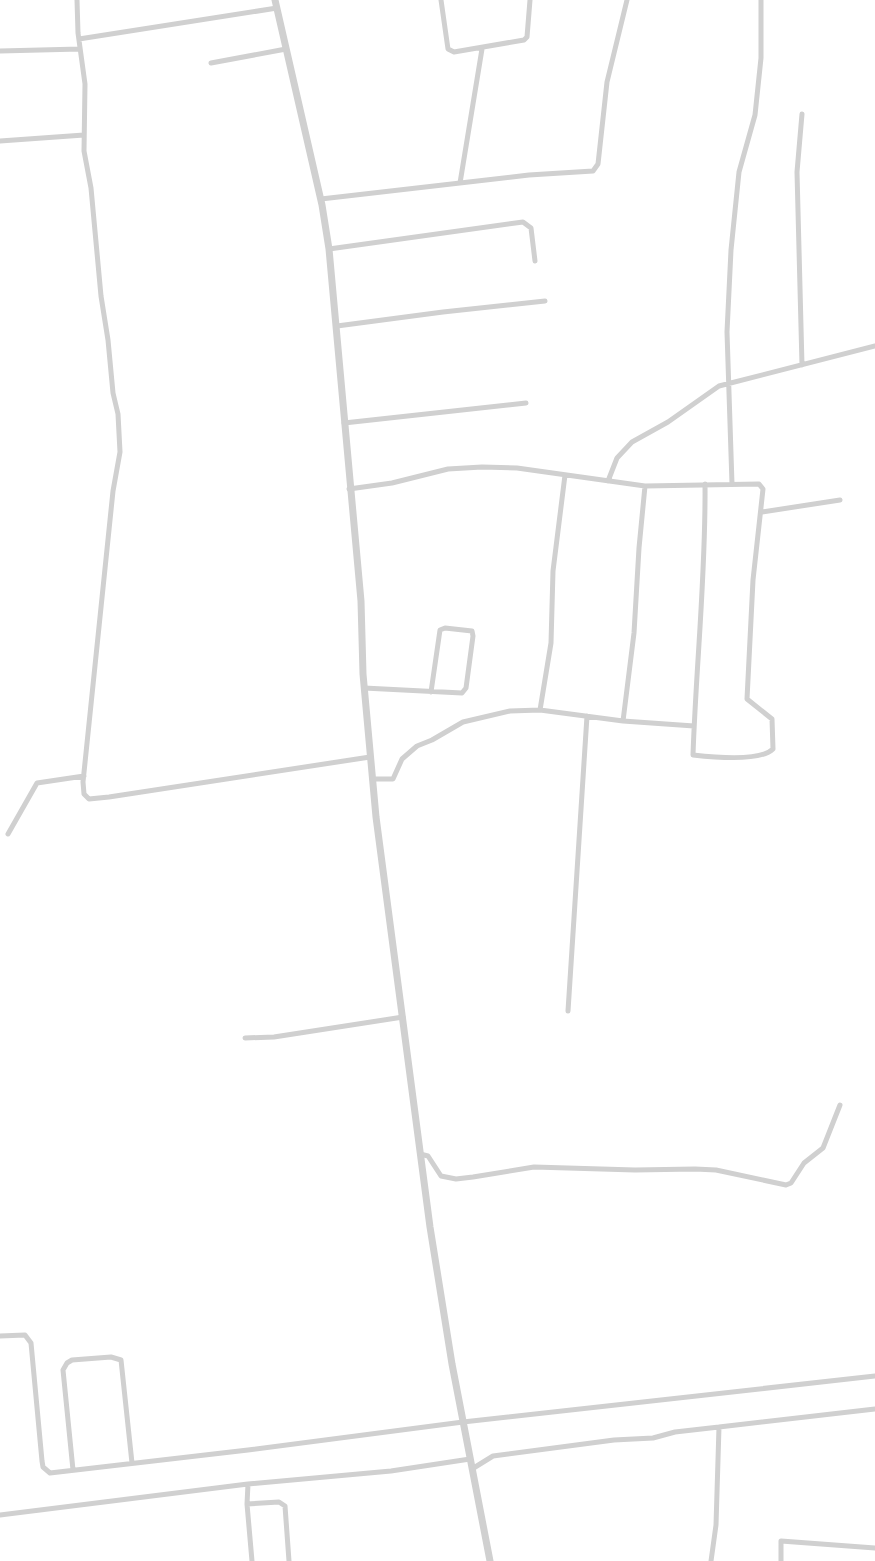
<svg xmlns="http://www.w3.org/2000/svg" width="875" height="1561" font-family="Manrope,sans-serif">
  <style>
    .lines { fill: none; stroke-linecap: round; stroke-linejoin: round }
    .minor { stroke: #d0d0d0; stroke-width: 5 }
    .tertiary { stroke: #d0d0d0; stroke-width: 7 }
  </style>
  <rect width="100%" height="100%" fill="#fff"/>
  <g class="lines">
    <path class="minor" d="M 77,0 L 78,33 L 85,84 L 84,151 L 91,188 L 101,296 L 108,340 L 113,393 L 118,414 L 120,452 L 113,491 L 83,782 L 84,794 L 89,799 L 109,797 L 370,757
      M 441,0 L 448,49 L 454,52 L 524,40 L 527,37 L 530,0
      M 79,39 L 277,8
      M 0,51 L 80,49
      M 211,63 L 286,49
      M 802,114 L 797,172 L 802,365
      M 0,141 L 84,135
      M 460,183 L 482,49
      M 321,199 L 529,175 L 593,171 L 598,164 L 607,82 L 627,0
      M 329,249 L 523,222 L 531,228 L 535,261
      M 337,326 L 443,312 L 545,301
      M 344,423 L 526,403
      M 608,481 L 617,458 L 632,442 L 668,422 L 719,386 L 875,346
      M 732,484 L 727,332 L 731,250 L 739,172 L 755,115 L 761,58 L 761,0
      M 349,489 L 392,483 L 448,469 L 482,467 L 517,468 L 645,486 L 759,484 L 763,489 L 753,580 L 747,699 L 772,719 L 773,749 C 760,762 711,757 693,755 C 696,665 706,575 705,484
      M 762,512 L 840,500
      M 364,688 L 462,693 L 466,688 L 473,636 L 472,631 L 445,628 L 440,630 L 431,692
      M 540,710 L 551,643 L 553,571 L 565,475
      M 623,721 L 634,633 L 639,548 L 645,486
      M 372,779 L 393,779 L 402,759 L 417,746 L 432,740 L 463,722 L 510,711 L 540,710 L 623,721 L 694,726
      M 8,834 L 37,783 L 84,776
      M 568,1011 L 587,716
      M 245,1038 L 274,1037 L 403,1017
      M 420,1154 L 428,1156 L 441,1176 L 456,1179 L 473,1177 L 534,1167 L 635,1170 L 695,1169 L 716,1170 L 786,1185 L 791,1183 L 804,1163 L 823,1148 L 840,1105
      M 0,1336 L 25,1335 L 31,1343 L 42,1461 L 43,1467 L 50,1473 L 248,1450 L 463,1422 L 875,1376
      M 719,1427 L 875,1409
      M 472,1469 L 493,1456 L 614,1440 L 653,1438 L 675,1432 L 719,1427 L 716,1525 L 711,1561
      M 73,1470 L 63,1370 L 67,1363 L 72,1360 L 111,1357 L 121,1360 L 132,1463
      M 247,1504 L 279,1502 L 285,1506 L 289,1561
      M 0,1515 L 248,1484
      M 252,1561 L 247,1504 L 248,1484 L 391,1471 L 470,1459
      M 781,1561 L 781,1541 L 875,1548"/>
    <path class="tertiary" d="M 275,0 L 322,205 L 329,249 L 361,601 L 363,674 L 376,817 L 430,1227 L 452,1364 L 490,1561"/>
  </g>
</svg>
